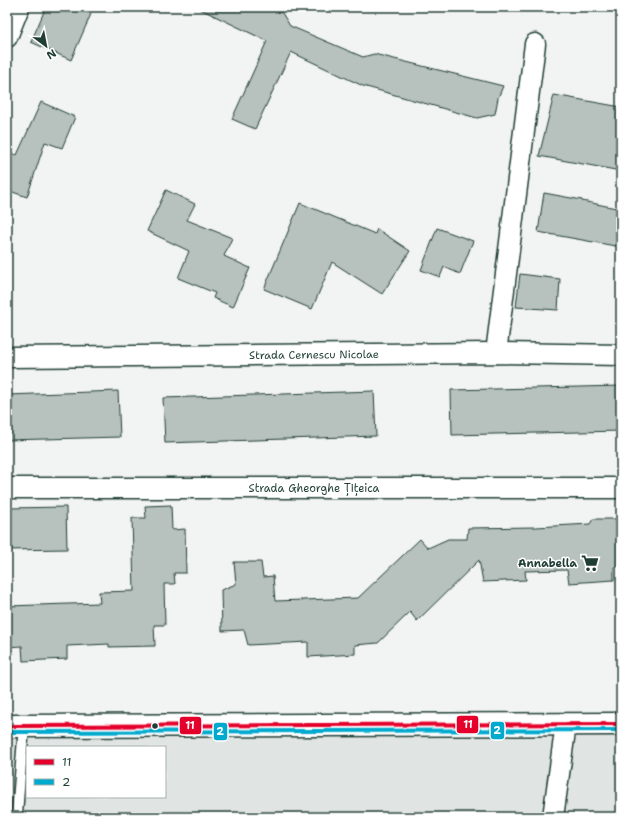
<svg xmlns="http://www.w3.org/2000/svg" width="628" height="824" font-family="'Shantell Sans',sans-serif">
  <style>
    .built { fill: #e0e4e3; fill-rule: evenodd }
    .building { fill: #b7c1bd; stroke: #1f3d34 }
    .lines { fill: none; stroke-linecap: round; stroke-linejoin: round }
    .lane-casing { stroke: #1f3d34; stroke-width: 13 }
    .street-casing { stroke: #1f3d34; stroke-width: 23 }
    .primary-casing { stroke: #1f3d34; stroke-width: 25 }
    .lane { stroke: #fff; stroke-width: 10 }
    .street { stroke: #fff; stroke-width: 20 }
    .primary { stroke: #fff; stroke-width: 22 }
    .bus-1-casing { stroke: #fff; stroke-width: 7 }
    .bus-2-casing { stroke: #fff; stroke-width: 7 }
    .bus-1 { stroke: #e4002b; stroke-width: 4 }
    .bus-2 { stroke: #00a9ce; stroke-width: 4 }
    .bus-dot { fill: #1f3d34; stroke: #fff; stroke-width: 1.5 }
    .labels { text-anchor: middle; stroke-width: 3; stroke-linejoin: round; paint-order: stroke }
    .street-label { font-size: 11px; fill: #1f3d34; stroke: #fff }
    .poi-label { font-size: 11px; font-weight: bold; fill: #1f3d34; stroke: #fff; text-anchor: end }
    .line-badge { stroke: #fff; stroke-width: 1.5 }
    .badge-label { font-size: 11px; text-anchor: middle; font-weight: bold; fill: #fff }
  </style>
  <rect width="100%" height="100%" fill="#f2f3f3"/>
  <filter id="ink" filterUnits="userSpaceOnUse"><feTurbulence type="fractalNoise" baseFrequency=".025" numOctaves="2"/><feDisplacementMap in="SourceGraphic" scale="8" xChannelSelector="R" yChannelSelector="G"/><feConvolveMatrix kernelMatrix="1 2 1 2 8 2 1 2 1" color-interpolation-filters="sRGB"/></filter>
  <g filter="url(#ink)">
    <path class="built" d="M 621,711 L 621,817 L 7,817 L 7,731 ZM 27,747 L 165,747 L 165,797 L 27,797 Z"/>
    <path class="building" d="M 46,7 L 76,7 L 91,14 L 71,60 L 31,42 Z
      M 196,7 L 270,7 L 282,13 L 290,26 L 363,57 L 374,54 L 503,86 L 498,98 L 495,114 L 477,118 L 363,86 L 291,52 L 255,129 L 232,119 L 267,41 Z
      M 554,95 L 621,107 L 621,171 L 539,156 Z
      M 41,102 L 75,117 L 62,148 L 45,142 L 27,197 L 7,190 L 7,152 L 17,155 Z
      M 166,190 L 195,204 L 187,220 L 232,238 L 224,256 L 250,268 L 233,307 L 213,298 L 215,293 L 178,278 L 189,251 L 147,231 Z
      M 544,193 L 582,200 L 582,201 L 621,209 L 621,247 L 538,232 Z
      M 300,203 L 375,234 L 377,229 L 410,251 L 382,294 L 332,262 L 312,309 L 264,289 Z
      M 437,228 L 473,241 L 460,274 L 444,267 L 440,277 L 421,270 Z
      M 520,274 L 560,279 L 558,310 L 516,307 Z
      M 621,386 L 621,431 L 452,435 L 451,390 Z
      M 118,391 L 120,437 L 7,440 L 7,395 Z
      M 374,391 L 376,436 L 165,443 L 163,398 Z
      M 171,505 L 172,530 L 185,529 L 186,573 L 174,573 L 175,584 L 164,584 L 165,625 L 154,625 L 155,646 L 109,647 L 109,644 L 67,646 L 67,659 L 23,661 L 22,646 L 7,647 L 7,606 L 100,603 L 99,592 L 134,591 L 132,518 L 146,518 L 145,506 Z
      M 66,507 L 67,549 L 7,550 L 7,508 Z
      M 593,519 L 621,519 L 621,566 L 614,567 L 614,580 L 569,583 L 567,570 L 525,571 L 526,580 L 483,582 L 479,560 L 417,621 L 410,612 L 378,643 L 355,645 L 355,654 L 308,657 L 308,642 L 248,645 L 244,630 L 222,631 L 221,590 L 236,584 L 234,562 L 261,562 L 263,577 L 273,576 L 275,601 L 358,598 L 420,539 L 428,548 L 448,539 L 467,539 L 468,528 L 536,527 L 590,524 Z"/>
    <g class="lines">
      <g class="lane-casing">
        <path id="lane" d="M 17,814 L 24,726"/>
      </g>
      <g class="street-casing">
        <g id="street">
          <path d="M 7,37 L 19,7"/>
          <path d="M 496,353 L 535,44"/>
          <path id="s1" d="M 7,357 L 496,353 L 621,355"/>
          <path id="s2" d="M 7,488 L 621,488"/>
          <path d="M 553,817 L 566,724"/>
        </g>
      </g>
      <g class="primary-casing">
        <path id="primary" d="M 7,726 L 621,724"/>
      </g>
      <use href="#lane" class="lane"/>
      <use href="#street" class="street"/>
      <use href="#primary" class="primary"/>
      <g class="bus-1-casing">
        <path id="bus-1" d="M 7,726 L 621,724"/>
      </g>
      <g class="bus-2-casing">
        <path id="bus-2" d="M 7,732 L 621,730"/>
      </g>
      <use href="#bus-1" class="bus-1"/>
      <use href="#bus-2" class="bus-2"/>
    </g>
  </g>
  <defs>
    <g id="supermarket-bare" transform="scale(1.38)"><path d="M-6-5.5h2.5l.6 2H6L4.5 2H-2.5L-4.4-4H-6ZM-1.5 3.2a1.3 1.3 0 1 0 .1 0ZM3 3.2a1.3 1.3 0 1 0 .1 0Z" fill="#1f3d34" stroke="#fff" stroke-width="2.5" paint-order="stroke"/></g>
  </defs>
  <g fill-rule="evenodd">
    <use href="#supermarket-bare" x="590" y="563"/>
  </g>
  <circle class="bus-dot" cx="155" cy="726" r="3.5"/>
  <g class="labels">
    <g class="street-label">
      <text dy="4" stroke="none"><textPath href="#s1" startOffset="307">Strada Cernescu Nicolae</textPath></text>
      <text dy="4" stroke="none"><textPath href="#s2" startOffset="307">Strada Gheorghe Țițeica</textPath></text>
    </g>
    <g class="poi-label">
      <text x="577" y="567">Annabella</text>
    </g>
  </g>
  <g class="line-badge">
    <rect x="456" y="715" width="23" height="19" rx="4" fill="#e4002b"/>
    <rect x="179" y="716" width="23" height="19" rx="4" fill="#e4002b"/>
    <rect x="490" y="721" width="15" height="19" rx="4" fill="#00a9ce"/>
    <rect x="213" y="722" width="15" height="19" rx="4" fill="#00a9ce"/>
  </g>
  <g class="badge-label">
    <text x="468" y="728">11</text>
    <text x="190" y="729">11</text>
    <text x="497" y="734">2</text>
    <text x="220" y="735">2</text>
  </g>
  <rect width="628" height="824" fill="none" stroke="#fff" stroke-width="24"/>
  <rect x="12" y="12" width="604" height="800" fill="none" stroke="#1f3d34" stroke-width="1.5" filter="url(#ink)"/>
  <rect x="26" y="746" width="140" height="52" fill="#ffffff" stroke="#a5b1ae"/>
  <rect x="34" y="759" width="20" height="6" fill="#e4002b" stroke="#a5b1ae"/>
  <text x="62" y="766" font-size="12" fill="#1f3d34">11</text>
  <rect x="34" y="779" width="20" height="6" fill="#00a9ce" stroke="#a5b1ae"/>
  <text x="62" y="786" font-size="12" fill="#1f3d34">2</text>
  <g transform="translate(46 46) rotate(148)" stroke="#ffffff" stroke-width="3" paint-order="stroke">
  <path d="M0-3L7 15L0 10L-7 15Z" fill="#1f3d34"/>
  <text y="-6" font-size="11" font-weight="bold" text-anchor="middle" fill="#1f3d34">N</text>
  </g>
</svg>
